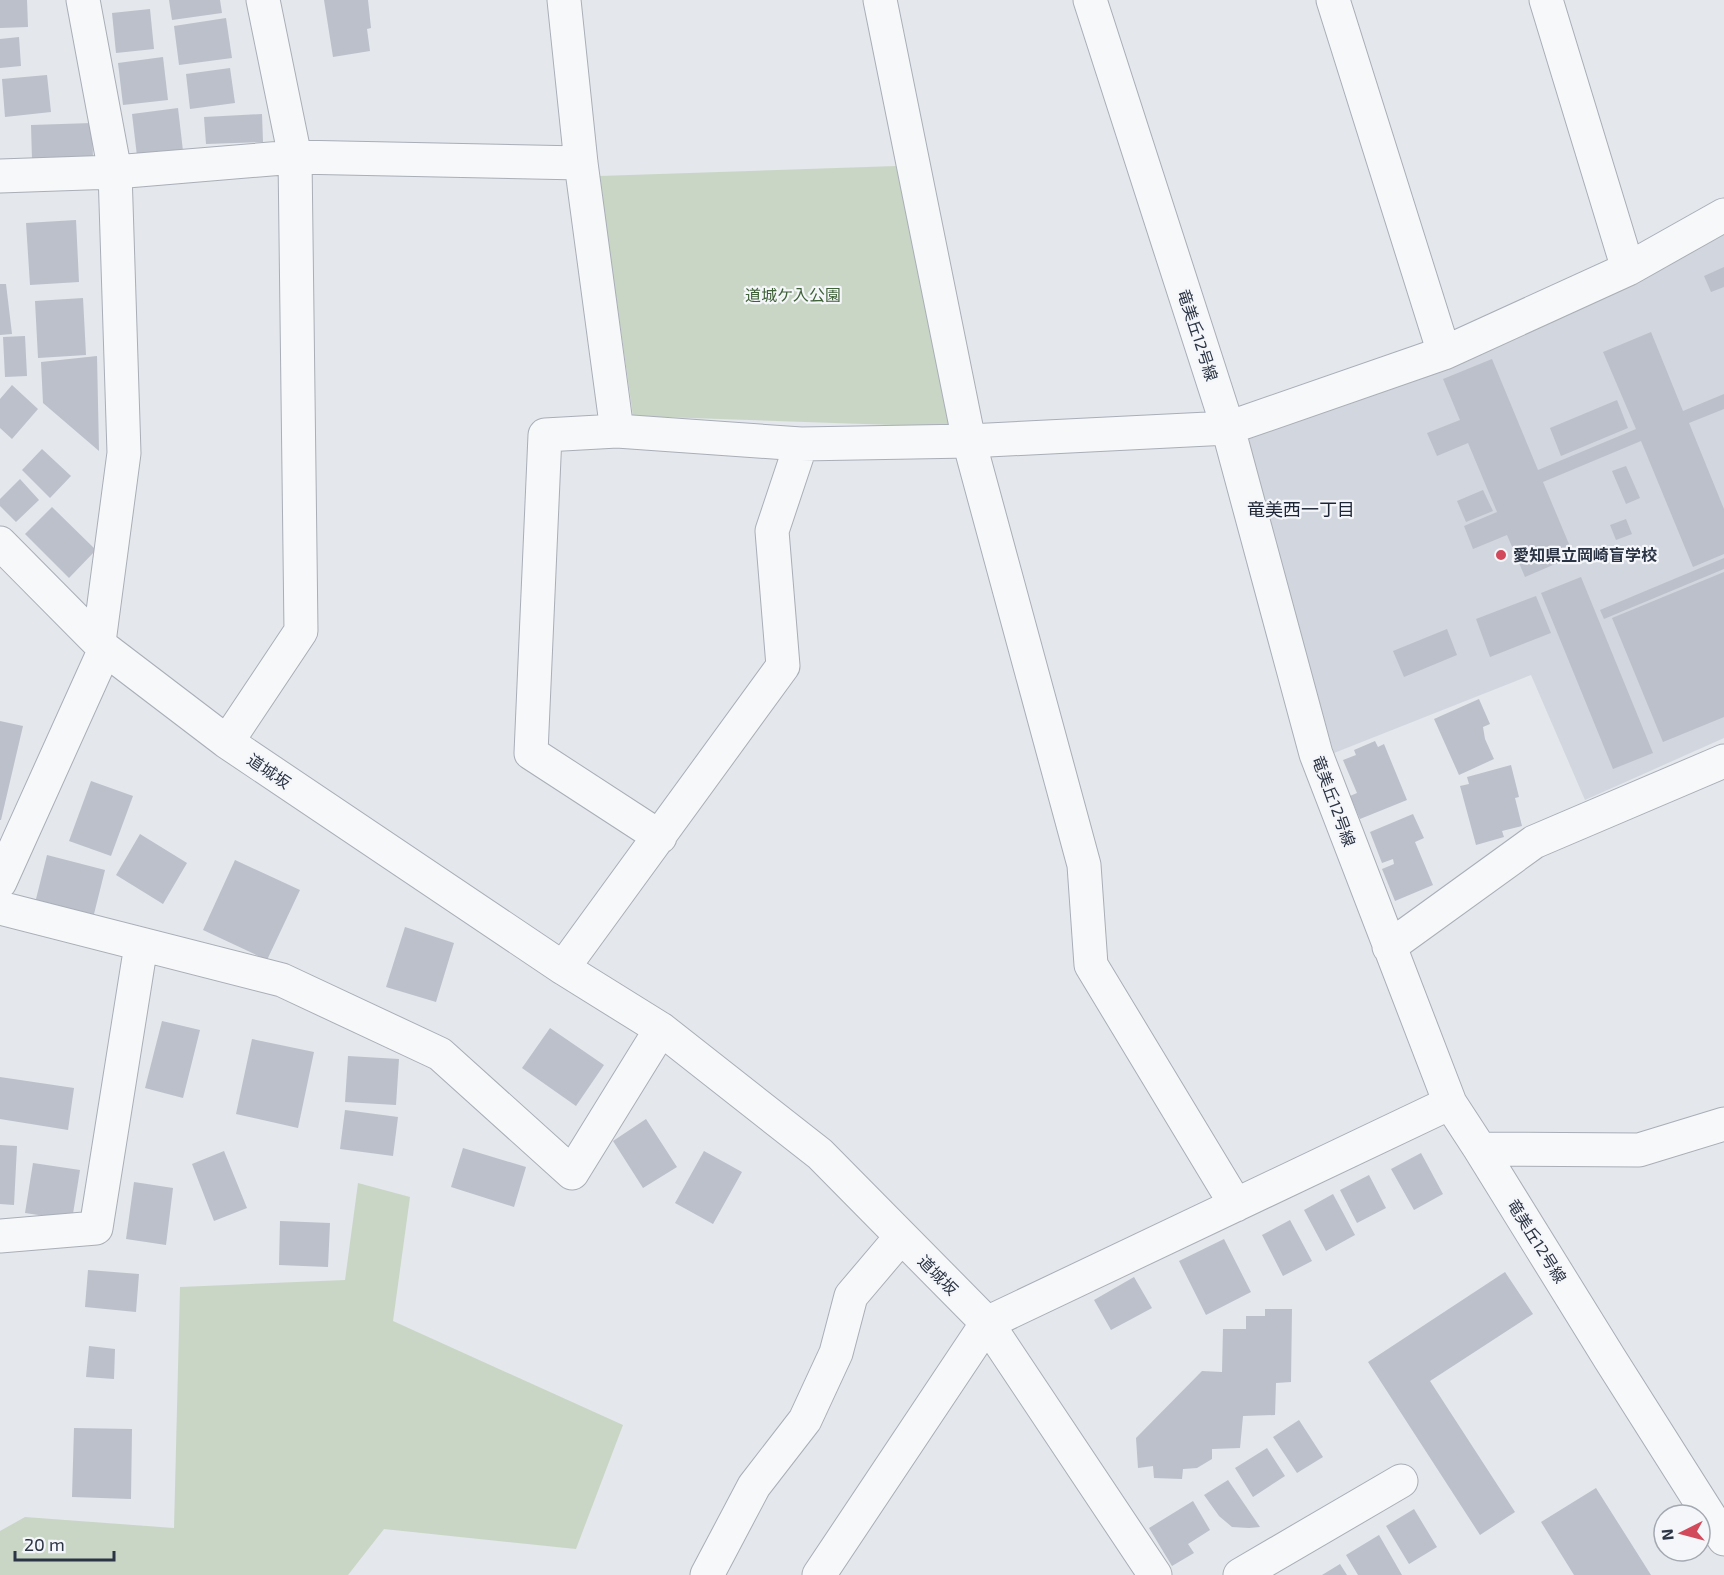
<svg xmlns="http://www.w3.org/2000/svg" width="1724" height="1575" font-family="'Exo 2','Noto Sans JP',sans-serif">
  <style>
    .built { fill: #d2d6de }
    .green { fill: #c9d6c5 }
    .building { fill: #bbc0ca }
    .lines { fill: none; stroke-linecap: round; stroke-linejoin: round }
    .minor-casing { stroke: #a9aeb7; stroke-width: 35 }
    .minor { stroke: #f7f8fa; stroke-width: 33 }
    .poi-dot { fill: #d1495b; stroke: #f4f6f9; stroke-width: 2 }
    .labels { text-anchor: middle; stroke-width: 4.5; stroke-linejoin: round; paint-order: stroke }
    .park-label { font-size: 16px; fill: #3f6138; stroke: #f4f6f9 }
    .street-label { font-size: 16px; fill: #2b3445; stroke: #f4f6f9 }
    .poi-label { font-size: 16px; font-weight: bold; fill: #2b3445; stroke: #f4f6f9; text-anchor: start }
    .neighbourhood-label { font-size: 18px; fill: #1d2536; stroke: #f4f6f9 }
  </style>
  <rect width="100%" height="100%" fill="#e4e7ec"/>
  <path class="built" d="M 1724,233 L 1724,738 L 1585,800 L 1531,675 L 1334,753 L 1243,435 Z"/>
  <path class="green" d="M 896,166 L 951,427 L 633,416 L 599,176 Z
    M 358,1183 L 410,1197 L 393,1321 L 623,1425 L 576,1549 L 384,1529 L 348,1575 L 0,1575 L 0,1531 L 25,1517 L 174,1528 L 180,1287 L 345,1280 Z"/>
  <path class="building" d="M 0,0 L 27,0 L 28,27 L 0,28 Z
    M 169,0 L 220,0 L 222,13 L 172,20 Z
    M 324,0 L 368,0 L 371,28 L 367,29 L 370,51 L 333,57 Z
    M 150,9 L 154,49 L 116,53 L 112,13 Z
    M 226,18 L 232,58 L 179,65 L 174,26 Z
    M 19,37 L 21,66 L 0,68 L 0,39 Z
    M 163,57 L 168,100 L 123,105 L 118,63 Z
    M 230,68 L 235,103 L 190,109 L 186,74 Z
    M 47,75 L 51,112 L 5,117 L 2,79 Z
    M 178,108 L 183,151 L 137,156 L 132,114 Z
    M 262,114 L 263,142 L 206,144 L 204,117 Z
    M 92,123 L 93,158 L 32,160 L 31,125 Z
    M 76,220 L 79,282 L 30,285 L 26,223 Z
    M 1724,267 L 1724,287 L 1711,292 L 1704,276 Z
    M 0,284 L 6,284 L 12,334 L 0,335 Z
    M 83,298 L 86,355 L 38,358 L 35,301 Z
    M 1651,332 L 1683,411 L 1724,394 L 1724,409 L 1689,423 L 1724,509 L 1724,554 L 1693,567 L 1641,441 L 1543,482 L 1574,556 L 1525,577 L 1507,535 L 1473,549 L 1464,526 L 1497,512 L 1468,443 L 1437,456 L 1427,433 L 1460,420 L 1443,379 L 1492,359 L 1538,470 L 1636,429 L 1603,352 Z
    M 25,336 L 27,376 L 5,377 L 3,337 Z
    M 97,356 L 99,451 L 43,403 L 41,362 Z
    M 12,385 L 38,409 L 12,439 L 0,428 L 0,399 Z
    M 1617,400 L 1628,428 L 1561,456 L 1550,428 Z
    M 42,449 L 71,476 L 50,498 L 22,470 Z
    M 1626,466 L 1640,498 L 1626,504 L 1612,471 Z
    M 20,479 L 39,500 L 16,522 L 0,506 L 0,499 Z
    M 1483,490 L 1493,511 L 1466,522 L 1457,501 Z
    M 52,507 L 96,550 L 69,578 L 25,534 Z
    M 1626,519 L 1632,534 L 1616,540 L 1610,525 Z
    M 1724,558 L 1724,569 L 1604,619 L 1600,610 Z
    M 1724,572 L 1724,717 L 1663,742 L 1612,618 Z
    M 1581,577 L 1653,753 L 1613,769 L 1541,593 Z
    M 1536,596 L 1551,633 L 1490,657 L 1476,619 Z
    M 1447,629 L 1457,655 L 1404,677 L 1393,651 Z
    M 1479,699 L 1490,724 L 1483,727 L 1485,739 L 1494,759 L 1459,775 L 1434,719 Z
    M 0,721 L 23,726 L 1,820 L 0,820 Z
    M 1375,741 L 1378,747 L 1384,744 L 1407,800 L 1360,819 L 1350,796 L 1357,793 L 1343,760 L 1356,755 L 1354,750 Z
    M 1511,765 L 1519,797 L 1515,798 L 1522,826 L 1502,831 L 1504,837 L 1476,845 L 1460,786 L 1469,784 L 1467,777 Z
    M 91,781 L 133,796 L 111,856 L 69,841 Z
    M 1413,814 L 1424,838 L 1415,842 L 1433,885 L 1395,901 L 1382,869 L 1394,864 L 1393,859 L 1382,863 L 1370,832 Z
    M 140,834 L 187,863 L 163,904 L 116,875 Z
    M 47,855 L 105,870 L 93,918 L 35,903 Z
    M 235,860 L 300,890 L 267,960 L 203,930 Z
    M 405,927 L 454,943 L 436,1002 L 386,987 Z
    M 162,1021 L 200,1030 L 183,1098 L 145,1088 Z
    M 550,1028 L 604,1065 L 576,1106 L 522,1068 Z
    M 252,1039 L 314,1052 L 298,1128 L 236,1114 Z
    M 348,1056 L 399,1059 L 396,1105 L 345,1102 Z
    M 0,1077 L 74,1088 L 68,1130 L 0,1119 Z
    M 345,1110 L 398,1117 L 393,1156 L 340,1149 Z
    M 646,1119 L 677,1167 L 643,1188 L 613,1141 Z
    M 0,1145 L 17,1146 L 14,1205 L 0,1204 Z
    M 463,1148 L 526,1167 L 514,1207 L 451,1187 Z
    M 224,1151 L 247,1208 L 214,1221 L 192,1164 Z
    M 704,1151 L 742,1172 L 713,1224 L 675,1203 Z
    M 1421,1153 L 1443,1194 L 1414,1210 L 1391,1169 Z
    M 33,1163 L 80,1170 L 72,1220 L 25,1213 Z
    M 1369,1175 L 1386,1208 L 1357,1223 L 1340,1190 Z
    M 134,1182 L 173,1188 L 166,1245 L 126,1239 Z
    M 1333,1194 L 1355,1235 L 1326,1251 L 1304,1210 Z
    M 1290,1220 L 1312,1261 L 1283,1276 L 1262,1235 Z
    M 280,1221 L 330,1223 L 328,1267 L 279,1265 Z
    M 1224,1239 L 1251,1292 L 1206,1315 L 1179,1261 Z
    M 88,1270 L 139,1274 L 136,1312 L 85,1307 Z
    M 1505,1272 L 1533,1314 L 1430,1381 L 1515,1512 L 1480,1535 L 1368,1362 Z
    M 1134,1277 L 1152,1308 L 1111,1330 L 1094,1300 Z
    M 1265,1309 L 1292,1309 L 1291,1382 L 1276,1383 L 1275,1415 L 1243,1416 L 1240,1448 L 1212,1449 L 1212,1459 L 1197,1468 L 1183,1469 L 1182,1479 L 1154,1478 L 1153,1466 L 1138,1468 L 1136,1438 L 1202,1371 L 1222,1372 L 1223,1329 L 1246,1329 L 1246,1316 L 1265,1316 Z
    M 89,1346 L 115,1349 L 114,1379 L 86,1377 Z
    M 1299,1420 L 1323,1457 L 1297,1473 L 1273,1437 Z
    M 74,1428 L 132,1429 L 131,1499 L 72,1497 Z
    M 1267,1448 L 1285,1476 L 1253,1497 L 1235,1468 Z
    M 1228,1480 L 1260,1527 L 1249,1528 L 1232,1527 L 1219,1516 L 1204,1495 Z
    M 1596,1488 L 1651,1575 L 1574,1575 L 1541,1522 Z
    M 1193,1501 L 1210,1530 L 1188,1544 L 1194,1553 L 1172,1566 L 1149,1528 Z
    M 1414,1509 L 1437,1547 L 1409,1564 L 1386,1526 Z
    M 1379,1535 L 1402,1575 L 1358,1575 L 1346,1555 Z
    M 1340,1564 L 1347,1575 L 1322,1575 Z"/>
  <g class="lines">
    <g class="minor-casing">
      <path id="minor" d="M 83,0 L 115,172 L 124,453 L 99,642 L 105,649
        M 564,0 L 581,163 L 617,431 L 801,444 L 969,441 L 1228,428 L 1444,353 L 1628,269 L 1724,215
        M 880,0 L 969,441 L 1084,865 L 1091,965 L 1236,1205
        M 1090,0 L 1228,428 L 1316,754 L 1450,1103 L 1480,1149 L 1610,1359 L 1724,1539
        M 1333,0 L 1444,353
        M 1546,0 L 1628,269
        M 0,176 L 115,172 L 295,157 L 581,163
        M 617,431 L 545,435 L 531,753 L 660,837
        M 0,543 L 105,649 L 227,742 L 563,968 L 661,1029 L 820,1154 L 987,1323 L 1155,1575
        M 227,742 L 301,631 L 295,157 L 263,0
        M 0,882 L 105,649
        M 0,908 L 282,980 L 440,1054 L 572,1173 L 661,1029
        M 1389,947 L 1534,842 L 1724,761
        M 563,968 L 783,666 L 772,531 L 801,444
        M 1480,1149 L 1639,1150 L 1724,1124
        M 0,1236 L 96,1228 L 141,945
        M 707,1575 L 754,1486 L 805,1420 L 836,1353 L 851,1296 L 901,1237
        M 819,1575 L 987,1323 L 1450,1103
        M 1240,1575 L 1401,1481"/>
    </g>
    <use href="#minor" class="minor"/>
  </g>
  <circle class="poi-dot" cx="1501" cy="555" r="6"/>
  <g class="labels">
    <g class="park-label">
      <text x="793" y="301">道城ケ入公園</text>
    </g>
    <g class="street-label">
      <text transform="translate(1198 335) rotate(72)" y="6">竜美丘12号線</text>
      <text transform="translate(269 771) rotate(34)" y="6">道城坂</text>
      <text transform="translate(1334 801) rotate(70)" y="6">竜美丘12号線</text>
      <text transform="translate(1537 1241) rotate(58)" y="6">竜美丘12号線</text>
      <text transform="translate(938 1275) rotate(45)" y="6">道城坂</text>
    </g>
    <g class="poi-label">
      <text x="1513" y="561">愛知県立岡崎盲学校</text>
    </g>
    <g class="neighbourhood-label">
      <text x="1301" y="516">竜美西一丁目</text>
    </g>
  </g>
  <g transform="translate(1682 1533) rotate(264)"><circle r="28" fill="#f4f6f9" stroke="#a4a8b1" stroke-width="1.5"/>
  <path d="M0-4.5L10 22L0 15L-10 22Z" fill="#d1495b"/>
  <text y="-9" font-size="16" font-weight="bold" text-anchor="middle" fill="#2b3445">N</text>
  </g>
  <path d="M15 1551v9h99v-9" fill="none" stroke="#2b3445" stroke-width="3"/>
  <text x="24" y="1551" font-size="18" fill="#2b3445" stroke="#f4f6f9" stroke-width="4.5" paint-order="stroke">20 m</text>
</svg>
